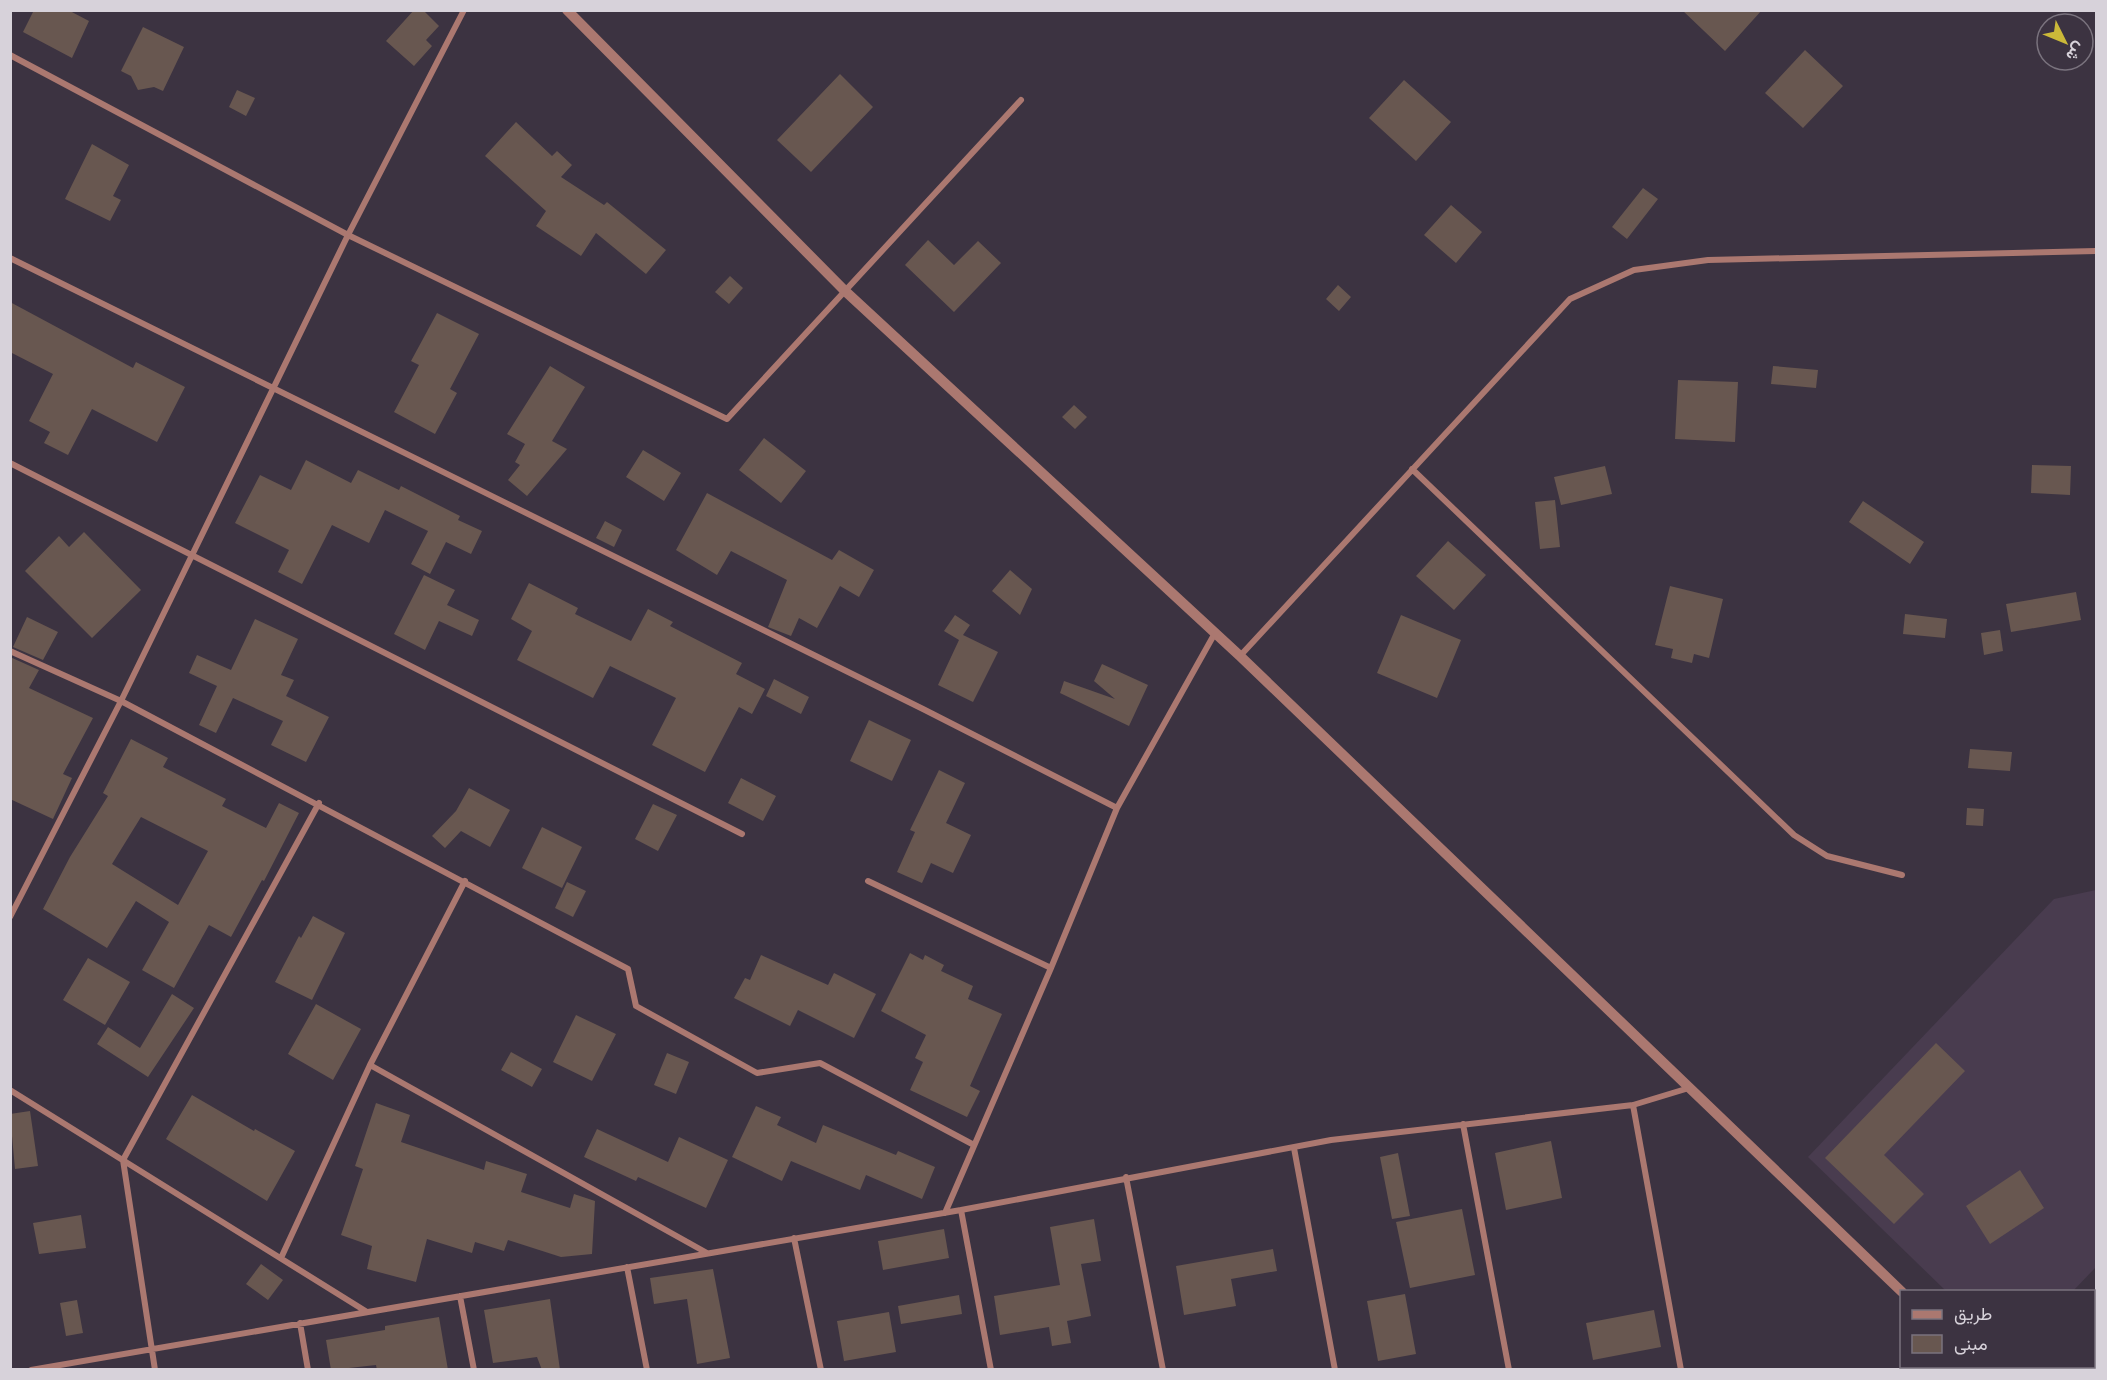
<svg xmlns="http://www.w3.org/2000/svg" width="2107" height="1380" font-family="'Noto Sans',Vazirmatn,sans-serif">
  <style>
    .built { fill: #493c4f }
    .building { fill: #685750; fill-rule: evenodd }
    .lines { fill: none; stroke-linecap: round; stroke-linejoin: round }
    .minor { stroke: #ab7870; stroke-width: 6 }
    .tertiary { stroke: #ab7870; stroke-width: 10 }
  </style>
  <rect width="100%" height="100%" fill="#3c3341"/>
  <path class="built" d="M 2096,890 L 2096,1267 L 2073,1291 L 1946,1291 L 1808,1157 L 2054,899 Z"/>
  <path class="building" d="M 34,10 L 68,10 L 89,21 L 72,58 L 23,32 Z
    M 414,10 L 423,10 L 439,26 L 426,40 L 432,46 L 414,66 L 386,41 Z
    M 1682,10 L 1762,10 L 1725,51 Z
    M 143,27 L 184,47 L 163,91 L 154,87 L 138,90 L 131,76 L 121,71 Z
    M 1805,50 L 1843,86 L 1803,128 L 1765,93 Z
    M 840,74 L 873,107 L 811,172 L 777,140 Z
    M 1404,80 L 1451,122 L 1416,161 L 1369,118 Z
    M 237,90 L 255,98 L 246,116 L 229,107 Z
    M 516,122 L 552,156 L 557,151 L 572,165 L 561,177 L 604,205 L 607,202 L 666,250 L 646,274 L 596,233 L 581,256 L 536,226 L 546,211 L 485,156 Z
    M 92,144 L 129,165 L 113,196 L 121,200 L 110,221 L 65,199 Z
    M 1643,188 L 1658,199 L 1627,239 L 1612,227 Z
    M 1451,205 L 1482,232 L 1456,263 L 1424,235 Z
    M 928,240 L 954,265 L 978,241 L 1001,263 L 954,312 L 905,265 Z
    M 730,276 L 743,288 L 729,304 L 715,292 Z
    M 1338,285 L 1351,297 L 1339,311 L 1326,299 Z
    M 10,302 L 133,368 L 136,362 L 185,387 L 157,442 L 92,409 L 68,455 L 44,443 L 50,432 L 29,421 L 53,374 L 10,352 Z
    M 437,313 L 479,334 L 450,389 L 457,393 L 435,434 L 394,412 L 419,365 L 411,361 Z
    M 550,366 L 585,387 L 552,441 L 567,449 L 527,496 L 508,480 L 520,465 L 515,462 L 525,444 L 507,434 Z
    M 1773,366 L 1818,370 L 1816,388 L 1771,384 Z
    M 1678,380 L 1738,382 L 1735,442 L 1675,439 Z
    M 1074,405 L 1087,417 L 1075,429 L 1062,417 Z
    M 764,438 L 806,471 L 781,503 L 739,470 Z
    M 643,450 L 681,473 L 664,501 L 626,477 Z
    M 306,460 L 351,483 L 358,470 L 399,490 L 401,486 L 460,516 L 458,520 L 482,531 L 471,554 L 446,542 L 430,574 L 411,564 L 428,531 L 385,510 L 369,543 L 332,525 L 302,584 L 278,572 L 289,550 L 235,523 L 260,475 L 291,490 Z
    M 2032,465 L 2071,466 L 2070,495 L 2031,493 Z
    M 1605,466 L 1612,494 L 1561,505 L 1554,477 Z
    M 707,493 L 832,560 L 839,550 L 874,570 L 859,597 L 840,586 L 817,628 L 799,618 L 791,636 L 768,627 L 787,580 L 731,551 L 717,575 L 676,550 Z
    M 1555,500 L 1560,547 L 1540,549 L 1535,502 Z
    M 1863,501 L 1924,542 L 1910,564 L 1849,522 Z
    M 605,521 L 622,530 L 614,547 L 596,538 Z
    M 84,532 L 141,590 L 92,638 L 25,571 L 59,536 L 69,547 Z
    M 1448,541 L 1486,575 L 1454,610 L 1416,576 Z
    M 1010,570 L 1032,589 L 1020,615 L 992,591 Z
    M 424,575 L 455,590 L 447,605 L 479,620 L 472,636 L 439,621 L 425,650 L 394,634 Z
    M 529,583 L 578,608 L 575,614 L 631,641 L 648,609 L 673,622 L 670,626 L 742,663 L 736,674 L 765,689 L 752,714 L 739,707 L 705,772 L 652,745 L 676,698 L 672,696 L 610,666 L 593,698 L 517,660 L 532,631 L 511,619 Z
    M 1670,586 L 1723,599 L 1709,658 L 1694,654 L 1692,663 L 1671,658 L 1673,649 L 1655,645 Z
    M 2076,592 L 2081,620 L 2011,632 L 2006,604 Z
    M 1905,614 L 1947,619 L 1945,638 L 1903,634 Z
    M 955,615 L 970,625 L 963,635 L 998,652 L 973,702 L 938,685 L 959,640 L 944,631 Z
    M 1401,615 L 1461,640 L 1437,698 L 1377,673 Z
    M 27,617 L 58,632 L 43,660 L 13,647 Z
    M 255,619 L 298,639 L 281,675 L 294,680 L 286,696 L 329,717 L 306,762 L 271,745 L 283,721 L 233,698 L 216,733 L 199,725 L 217,686 L 189,673 L 197,655 L 231,670 Z
    M 2000,630 L 2003,651 L 1984,655 L 1981,633 Z
    M 10,657 L 39,670 L 29,688 L 93,718 L 63,774 L 72,778 L 53,819 L 10,799 Z
    M 1102,664 L 1148,685 L 1129,726 L 1060,693 L 1064,681 L 1115,699 L 1094,681 Z
    M 774,679 L 809,697 L 801,714 L 766,696 Z
    M 869,720 L 911,740 L 892,781 L 850,761 Z
    M 131,739 L 168,758 L 163,767 L 226,799 L 222,806 L 266,828 L 279,803 L 299,813 L 264,881 L 262,880 L 231,937 L 209,925 L 174,988 L 142,970 L 169,922 L 136,901 L 107,948 L 43,909 L 70,857 L 108,796 L 103,793 ZM 141,817 L 208,851 L 178,905 L 112,864 Z
    M 1970,749 L 2012,752 L 2010,771 L 1968,768 Z
    M 939,770 L 965,783 L 946,823 L 971,835 L 953,873 L 931,863 L 922,883 L 897,872 L 915,832 L 910,830 Z
    M 741,778 L 776,796 L 763,821 L 728,803 Z
    M 469,788 L 510,810 L 490,847 L 461,831 L 445,848 L 432,836 L 456,811 Z
    M 653,804 L 677,815 L 658,851 L 635,839 Z
    M 1967,808 L 1984,809 L 1983,826 L 1966,825 Z
    M 542,827 L 582,847 L 562,888 L 522,868 Z
    M 567,882 L 586,891 L 573,917 L 555,908 Z
    M 313,916 L 345,933 L 312,1000 L 275,982 L 299,936 L 301,938 Z
    M 910,953 L 923,960 L 925,955 L 944,965 L 941,971 L 973,986 L 968,999 L 1002,1014 L 970,1086 L 980,1091 L 967,1117 L 910,1090 L 923,1062 L 915,1058 L 926,1035 L 881,1011 Z
    M 761,955 L 828,985 L 834,973 L 876,994 L 854,1038 L 798,1010 L 790,1026 L 734,998 L 745,978 L 750,980 Z
    M 88,958 L 130,982 L 105,1025 L 63,1000 Z
    M 172,994 L 194,1008 L 148,1077 L 97,1044 L 108,1027 L 140,1048 Z
    M 316,1004 L 361,1029 L 333,1080 L 288,1054 Z
    M 576,1015 L 616,1034 L 592,1081 L 553,1062 Z
    M 1936,1043 L 1965,1071 L 1884,1155 L 1924,1194 L 1894,1224 L 1825,1158 Z
    M 511,1052 L 542,1069 L 532,1087 L 501,1070 Z
    M 667,1053 L 689,1062 L 676,1094 L 654,1085 Z
    M 192,1095 L 254,1131 L 255,1129 L 295,1151 L 267,1201 L 166,1139 Z
    M 376,1103 L 410,1115 L 401,1142 L 484,1170 L 486,1161 L 527,1174 L 521,1192 L 570,1208 L 574,1194 L 595,1201 L 592,1254 L 561,1257 L 508,1240 L 504,1251 L 475,1242 L 472,1253 L 427,1239 L 416,1282 L 367,1269 L 372,1246 L 341,1235 L 363,1169 L 355,1166 Z
    M 756,1106 L 781,1117 L 777,1125 L 816,1143 L 823,1125 L 896,1155 L 898,1151 L 935,1167 L 922,1199 L 866,1175 L 860,1190 L 791,1161 L 782,1181 L 732,1157 Z
    M 30,1111 L 38,1166 L 15,1169 L 10,1114 Z
    M 597,1129 L 668,1162 L 679,1137 L 728,1160 L 706,1208 L 638,1177 L 636,1181 L 584,1157 Z
    M 1551,1141 L 1562,1198 L 1506,1210 L 1495,1153 Z
    M 1398,1153 L 1410,1216 L 1392,1219 L 1380,1157 Z
    M 2020,1170 L 2044,1208 L 1990,1244 L 1966,1206 Z
    M 1462,1209 L 1475,1275 L 1410,1288 L 1396,1222 Z
    M 81,1215 L 86,1248 L 39,1254 L 33,1223 Z
    M 1094,1219 L 1101,1261 L 1081,1264 L 1091,1316 L 1067,1321 L 1071,1343 L 1052,1346 L 1049,1327 L 1000,1335 L 994,1296 L 1060,1285 L 1050,1227 Z
    M 944,1229 L 949,1258 L 883,1270 L 878,1241 Z
    M 1273,1249 L 1277,1271 L 1231,1279 L 1236,1306 L 1184,1315 L 1176,1266 Z
    M 261,1264 L 283,1280 L 268,1300 L 246,1284 Z
    M 713,1269 L 730,1358 L 697,1364 L 687,1299 L 654,1304 L 650,1278 Z
    M 1405,1294 L 1416,1354 L 1378,1361 L 1367,1301 Z
    M 959,1295 L 962,1314 L 901,1324 L 898,1306 Z
    M 550,1299 L 560,1370 L 542,1370 L 537,1357 L 493,1363 L 484,1310 Z
    M 77,1300 L 83,1333 L 66,1336 L 60,1303 Z
    M 1654,1310 L 1661,1347 L 1593,1360 L 1586,1323 Z
    M 889,1312 L 896,1352 L 844,1361 L 837,1321 Z
    M 439,1317 L 448,1370 L 377,1370 L 376,1365 L 331,1370 L 326,1340 L 385,1330 L 385,1326 Z"/>
  <g class="lines">
    <path class="minor" d="M 10,55 L 348,235 L 727,419 L 1021,100
      M 10,258 L 923,709 L 1117,808
      M 10,463 L 742,834
      M 1412,469 L 1794,835 L 1827,856 L 1902,875
      M 10,651 L 121,701 L 628,969 L 636,1006 L 757,1073 L 820,1063 L 974,1145
      M 1240,656 L 1570,299 L 1634,270 L 1708,260 L 2096,251
      M 868,881 L 1051,968
      M 10,917 L 121,701 L 348,235 L 464,10
      M 370,1065 L 707,1253
      M 10,1090 L 367,1312
      M 1633,1105 L 1681,1370
      M 1463,1124 L 1509,1370
      M 1294,1148 L 1335,1370
      M 1126,1177 L 1163,1370
      M 961,1210 L 991,1370
      M 945,1213 L 1051,968 L 1117,808 L 1215,633
      M 794,1238 L 821,1370
      M 281,1258 L 370,1065 L 465,881
      M 627,1267 L 647,1370
      M 460,1296 L 474,1370
      M 300,1323 L 308,1370
      M 31,1370 L 961,1210 L 1331,1140 L 1633,1105 L 1689,1088
      M 155,1370 L 123,1160 L 319,803"/>
    <path class="tertiary" d="M 567,10 L 844,290 L 1240,656 L 1902,1292
      M 1980,1366 L 1983,1370"/>
  </g>
  <rect width="2107" height="1380" fill="none" stroke="#d7d2da" stroke-width="24"/>
  <rect x="1900" y="1290" width="195" height="78" fill="#3c3341" stroke="#7a737e" stroke-width="1.5"/>
  <rect x="1912" y="1310" width="30" height="9" fill="#ab7870" stroke="#7a737e" stroke-width="1.5"/>
  <text x="1954" y="1320" font-size="18" fill="#d7d2da">طريق</text>
  <rect x="1912" y="1335" width="30" height="18" fill="#685750" stroke="#7a737e" stroke-width="1.5"/>
  <text x="1954" y="1350" font-size="18" fill="#d7d2da">مبنى</text>
  <g transform="translate(2065 42) rotate(133)"><circle r="28" fill="#3c3341" stroke="#7a737e" stroke-width="1.5"/>
  <path d="M0-4.5L10 22L0 15L-10 22Z" fill="#cbb939"/>
  <text y="-9" font-size="16" font-weight="bold" text-anchor="middle" fill="#d7d2da">ش</text>
  </g>
</svg>
